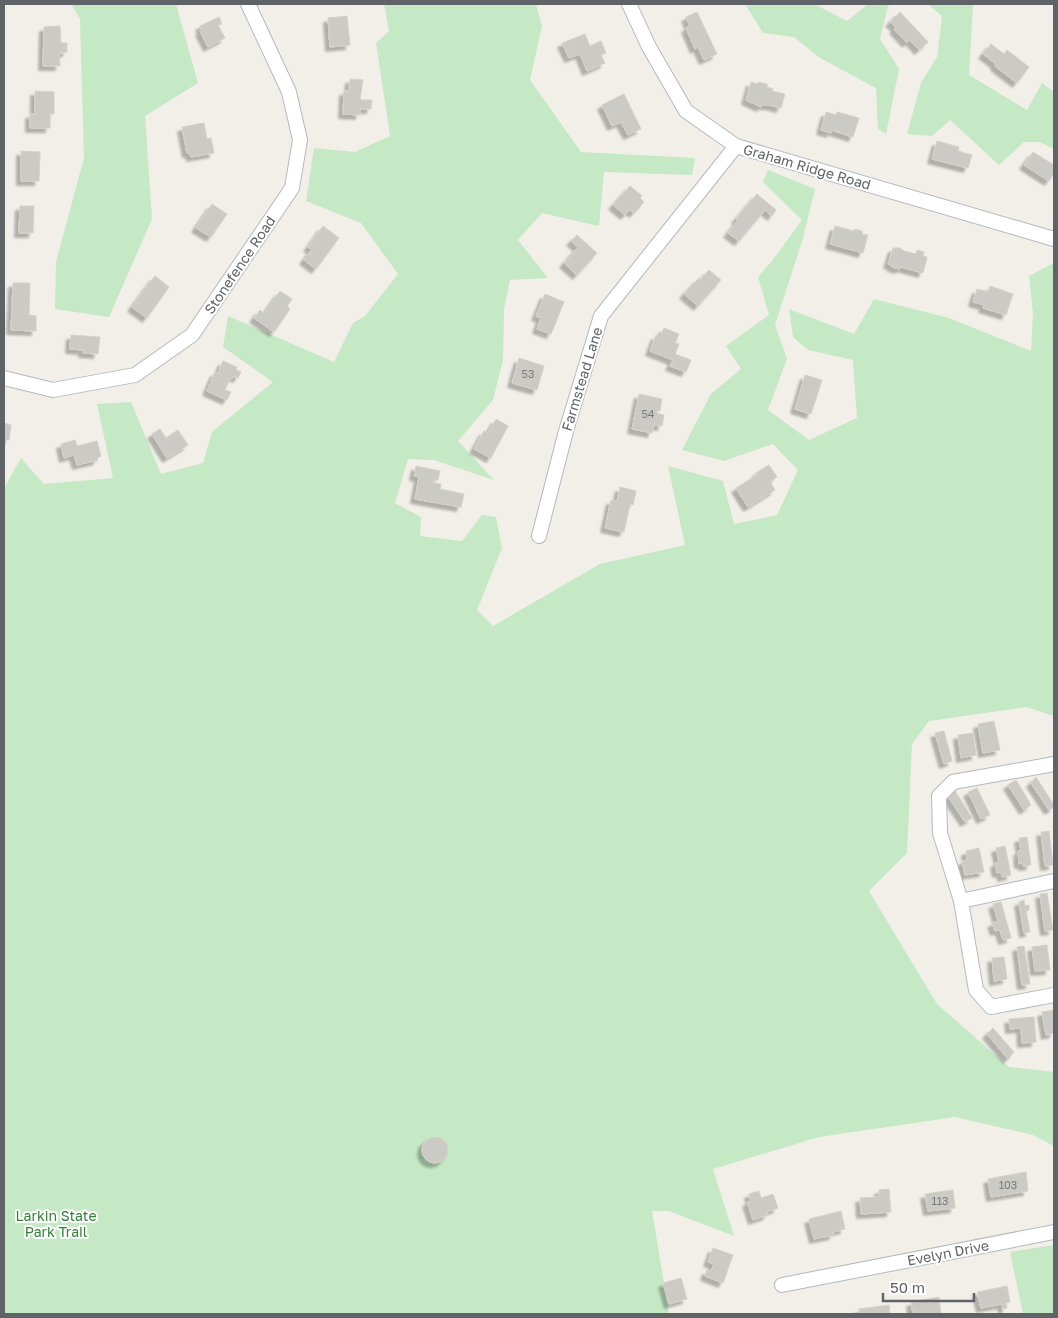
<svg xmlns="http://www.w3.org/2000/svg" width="1058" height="1318" font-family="'Golos Text',sans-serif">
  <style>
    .green { fill: #c5e8c5 }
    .building { fill: #cccac5; stroke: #d6d1c6; filter: url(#shadow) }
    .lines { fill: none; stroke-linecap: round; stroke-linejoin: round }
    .street-casing { stroke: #b5b8bc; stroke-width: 16 }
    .street { stroke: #fff; stroke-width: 14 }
    .labels { text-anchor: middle; stroke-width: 4; stroke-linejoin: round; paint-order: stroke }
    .number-label { font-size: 11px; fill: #7a7d7f }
    .street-label { font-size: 14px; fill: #5f6368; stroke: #fff }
    .park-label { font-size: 14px; fill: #348238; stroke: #fff }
  </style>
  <defs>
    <filter id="shadow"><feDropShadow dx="-4.5" dy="4.5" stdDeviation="1" flood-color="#0004"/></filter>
  </defs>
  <rect width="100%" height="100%" fill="#f1efe8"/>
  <path class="green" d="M 71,4 L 176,4 L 198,83 L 145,116 L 152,219 L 109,317 L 55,309 L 56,262 L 84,158 L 80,19 Z
    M 384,4 L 536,4 L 542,26 L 530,80 L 581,152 L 695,158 L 692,175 L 604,172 L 599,226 L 542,213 L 518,240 L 548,278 L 510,280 L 504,309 L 503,360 L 493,400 L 458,441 L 494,480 L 434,460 L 408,459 L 395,503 L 421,517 L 420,536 L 462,541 L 482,515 L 496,517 L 502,548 L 477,610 L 493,626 L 600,564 L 685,545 L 668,466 L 723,481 L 734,524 L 777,515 L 798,470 L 773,444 L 724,461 L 682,450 L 711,394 L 741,369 L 726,346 L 769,315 L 758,277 L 772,261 L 802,220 L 763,182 L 768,170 L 815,189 L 803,238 L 775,325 L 787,359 L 768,410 L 809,440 L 857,418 L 853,360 L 808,350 L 793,337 L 789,309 L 854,334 L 874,299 L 949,318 L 1031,351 L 1033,313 L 1029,276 L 1054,263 L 1054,716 L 1026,707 L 929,721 L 912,744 L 907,853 L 869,891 L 937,1004 L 1009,1067 L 1054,1072 L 1054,1146 L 1033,1135 L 955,1117 L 819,1137 L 713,1169 L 734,1236 L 669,1211 L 652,1211 L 669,1314 L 4,1314 L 4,488 L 21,458 L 44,484 L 113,478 L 97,404 L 131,402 L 161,474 L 203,463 L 212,432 L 273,382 L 223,347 L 228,316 L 334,362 L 353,323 L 365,316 L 398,274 L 361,223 L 306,201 L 314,148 L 355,152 L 390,136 L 376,43 L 389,31 Z
    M 746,4 L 814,4 L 847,21 L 868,4 L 893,4 L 888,6 L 880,39 L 899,69 L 886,134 L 878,129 L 876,88 L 820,58 L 794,37 L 763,33 L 747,7 Z
    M 928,4 L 973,4 L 969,75 L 1027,110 L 1042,83 L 1054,92 L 1054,149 L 1040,142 L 1024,142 L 999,165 L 950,120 L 932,136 L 907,134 L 921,83 L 937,57 L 942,16 Z
    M 1054,1245 L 1054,1314 L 1023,1314 L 1010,1252 Z"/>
  <path class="building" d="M 697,12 L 717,54 L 704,60 L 698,47 L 695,49 L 686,28 L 690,26 L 686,17 Z
    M 900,12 L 928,42 L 919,50 L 910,40 L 907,43 L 894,29 L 896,27 L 890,22 Z
    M 347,16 L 350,45 L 330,47 L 328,18 Z
    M 219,17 L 222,24 L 218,25 L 225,38 L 208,47 L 200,31 L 202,30 L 200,26 Z
    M 60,26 L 61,43 L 67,43 L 67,52 L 59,53 L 60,66 L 43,66 L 44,27 Z
    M 585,34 L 590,46 L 601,41 L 606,53 L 601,55 L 605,63 L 587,71 L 580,54 L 569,58 L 562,43 Z
    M 991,44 L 1004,54 L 1007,50 L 1029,67 L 1017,83 L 995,66 L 996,64 L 983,54 Z
    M 350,79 L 363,80 L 360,100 L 372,100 L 371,109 L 360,109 L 360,115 L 343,114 L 344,91 L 349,91 Z
    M 751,82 L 758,84 L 758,82 L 767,84 L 767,87 L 773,89 L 772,91 L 785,94 L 781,108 L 769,105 L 762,105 L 761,107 L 746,100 Z
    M 35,91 L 54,92 L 54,114 L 50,114 L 50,128 L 30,128 L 30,114 L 35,114 Z
    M 624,94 L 641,129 L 628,135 L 621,122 L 612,126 L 602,105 Z
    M 826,112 L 836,115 L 837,112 L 859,118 L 853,137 L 831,130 L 831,133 L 821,130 Z
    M 204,123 L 207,139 L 211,138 L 214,153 L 191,157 L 190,153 L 187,153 L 182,127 Z
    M 937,141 L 959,147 L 958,151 L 972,155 L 968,168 L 932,159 Z
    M 21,151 L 40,152 L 39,181 L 21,181 Z
    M 1033,152 L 1054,165 L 1054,173 L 1049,181 L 1024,165 Z
    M 630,186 L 642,196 L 640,198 L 644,202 L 634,213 L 630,210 L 625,215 L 613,205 Z
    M 757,194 L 776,210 L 772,216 L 765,210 L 739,241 L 728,233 L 738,220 L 736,219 Z
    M 212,204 L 227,214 L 211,237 L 196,228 Z
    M 20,206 L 34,206 L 33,233 L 19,233 Z
    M 323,226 L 339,238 L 316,269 L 304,260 L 312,249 L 308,247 Z
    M 835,226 L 854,231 L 855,229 L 862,231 L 862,234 L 868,235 L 863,253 L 830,244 Z
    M 577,235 L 597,253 L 577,275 L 564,263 L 578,247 L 571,241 Z
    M 893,248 L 900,248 L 904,251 L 916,254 L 917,250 L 924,252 L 923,256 L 927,257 L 923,273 L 901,267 L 900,269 L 892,267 L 892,265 L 888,264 Z
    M 709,270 L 721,280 L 698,306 L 684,294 L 699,278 L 700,280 Z
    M 155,276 L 169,287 L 147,318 L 132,307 Z
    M 13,283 L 30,283 L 29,315 L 36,316 L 36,331 L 11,330 Z
    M 990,286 L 1013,294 L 1006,315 L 983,308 L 984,305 L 973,302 L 977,289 L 988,292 Z
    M 280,291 L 292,299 L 287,306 L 290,309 L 274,332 L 254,318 L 260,310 L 264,314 Z
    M 545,294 L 564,302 L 551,334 L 537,329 L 541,318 L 536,316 Z
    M 664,328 L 679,334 L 675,343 L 679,344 L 675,354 L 691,360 L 686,372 L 670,366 L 673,360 L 650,351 L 656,335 L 660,337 Z
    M 71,335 L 100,337 L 98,354 L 83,353 L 83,350 L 70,349 Z
    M 519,358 L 544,366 L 537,390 L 512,383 Z
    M 223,361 L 237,367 L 236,370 L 241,372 L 238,378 L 233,376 L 232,379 L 230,378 L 225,390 L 231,392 L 227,400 L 207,391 L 215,372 L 218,373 Z
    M 805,375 L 822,380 L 811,414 L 795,409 Z
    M 639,394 L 662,399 L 660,411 L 657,411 L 657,413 L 664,415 L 662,426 L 654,425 L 652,433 L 632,429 Z
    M 496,419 L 508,426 L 491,458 L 474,449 L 484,431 L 488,433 Z
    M 4,423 L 11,425 L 9,440 L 4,439 Z
    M 160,429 L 166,438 L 178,430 L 188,445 L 167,458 L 152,434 Z
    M 75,440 L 77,446 L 97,441 L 101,456 L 97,458 L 98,460 L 77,465 L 74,455 L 64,458 L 61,444 Z
    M 769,465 L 777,477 L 770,482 L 775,490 L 748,507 L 736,488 L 757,475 L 756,473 Z
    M 416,466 L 440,471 L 438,480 L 433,480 L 433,483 L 441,484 L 440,489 L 464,494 L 461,507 L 415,499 L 419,477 L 414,476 Z
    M 620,487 L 636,491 L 633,505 L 630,504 L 624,532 L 605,528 L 611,500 L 617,501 Z
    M 994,721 L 1000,750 L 983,753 L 978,724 Z
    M 944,731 L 952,761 L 944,764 L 935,733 Z
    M 973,733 L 976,755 L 961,758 L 958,735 Z
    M 1036,777 L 1054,805 L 1054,807 L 1049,810 L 1031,783 Z
    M 1016,780 L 1031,805 L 1024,810 L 1008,785 Z
    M 977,788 L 990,815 L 981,819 L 968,792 Z
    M 955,791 L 972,818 L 965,822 L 947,795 Z
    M 1049,831 L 1053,865 L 1045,866 L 1041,832 Z
    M 1027,837 L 1031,865 L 1023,866 L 1022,863 L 1019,864 L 1018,851 L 1021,851 L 1019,838 Z
    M 1005,846 L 1011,875 L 1002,877 L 1001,872 L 997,873 L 995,863 L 999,862 L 996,848 Z
    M 979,848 L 984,872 L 965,875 L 962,861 L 967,860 L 966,851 Z
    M 1047,893 L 1053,930 L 1045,931 L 1040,894 Z
    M 1024,900 L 1025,906 L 1029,905 L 1029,910 L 1026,911 L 1030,932 L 1024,933 L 1019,902 Z
    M 1001,902 L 1011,938 L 1003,940 L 1000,930 L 995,931 L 992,923 L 998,921 L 993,904 Z
    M 1047,945 L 1050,970 L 1035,971 L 1032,947 Z
    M 1024,946 L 1030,984 L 1022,985 L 1017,947 Z
    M 1004,957 L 1007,979 L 994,981 L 992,958 Z
    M 1054,1010 L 1054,1033 L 1046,1035 L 1042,1012 Z
    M 1034,1017 L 1036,1042 L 1022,1043 L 1021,1028 L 1010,1029 L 1009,1019 Z
    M 993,1028 L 1014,1052 L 1008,1059 L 987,1034 Z
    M422 1150a13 13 0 1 1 26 0a13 13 0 1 1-26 0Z
    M 1026,1172 L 1028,1191 L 991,1197 L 988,1179 Z
    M 889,1189 L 891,1212 L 861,1214 L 860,1198 L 879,1197 L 879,1190 Z
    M 953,1190 L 955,1208 L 928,1211 L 925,1194 Z
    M 759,1191 L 761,1198 L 773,1194 L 778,1208 L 767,1212 L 768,1215 L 753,1220 L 747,1202 L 751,1201 L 749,1194 Z
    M 841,1211 L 845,1229 L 833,1232 L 834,1235 L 814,1239 L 809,1219 Z
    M 713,1248 L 733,1255 L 723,1283 L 705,1276 L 707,1270 L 711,1271 L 714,1264 L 708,1262 Z
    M 681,1278 L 687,1299 L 669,1304 L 663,1283 Z
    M 1007,1286 L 1010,1302 L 1006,1303 L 1007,1308 L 1003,1309 L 1002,1304 L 981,1308 L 977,1292 Z
    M 939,1297 L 941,1314 L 913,1314 L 911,1302 Z
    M 889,1305 L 890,1314 L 860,1314 L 859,1309 Z"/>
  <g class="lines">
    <g class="street-casing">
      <path id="street" d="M 629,4 L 649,47 L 686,111 L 736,146 L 1054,239
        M 4,378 L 53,390 L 135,375 L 192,335 L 292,188 L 300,140 L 289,92 L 248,4
        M 539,536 L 566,431 L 601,316 L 736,146
        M 1054,881 L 961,901 L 976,990 L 991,1007 L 1054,995
        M 961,901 L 940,833 L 939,796 L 953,782 L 1054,764
        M 782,1285 L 1054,1232"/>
    </g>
    <use href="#street" class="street"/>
  </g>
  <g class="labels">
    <g class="number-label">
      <text x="528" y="378">53</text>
      <text x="648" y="418">54</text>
      <text x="1008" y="1189">103</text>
      <text x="940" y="1205">113</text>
    </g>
    <g class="street-label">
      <text transform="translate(807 167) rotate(16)" y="5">Graham Ridge Road</text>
      <text transform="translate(240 265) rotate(-56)" y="5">Stonefence Road</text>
      <text transform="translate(582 379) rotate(-73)" y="5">Farmstead Lane</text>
      <text transform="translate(948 1253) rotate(-11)" y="5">Evelyn Drive</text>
    </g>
    <g class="park-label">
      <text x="56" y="1221">Larkin State<tspan x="56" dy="16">Park Trail</tspan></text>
    </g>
  </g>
  <rect width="1058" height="1318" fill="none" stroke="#5f6368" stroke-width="10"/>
  <path d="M883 1293v8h91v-8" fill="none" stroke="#5f6368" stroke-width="2.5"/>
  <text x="890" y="1293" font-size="15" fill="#5f6368" stroke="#ffffff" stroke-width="4" paint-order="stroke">50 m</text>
</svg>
